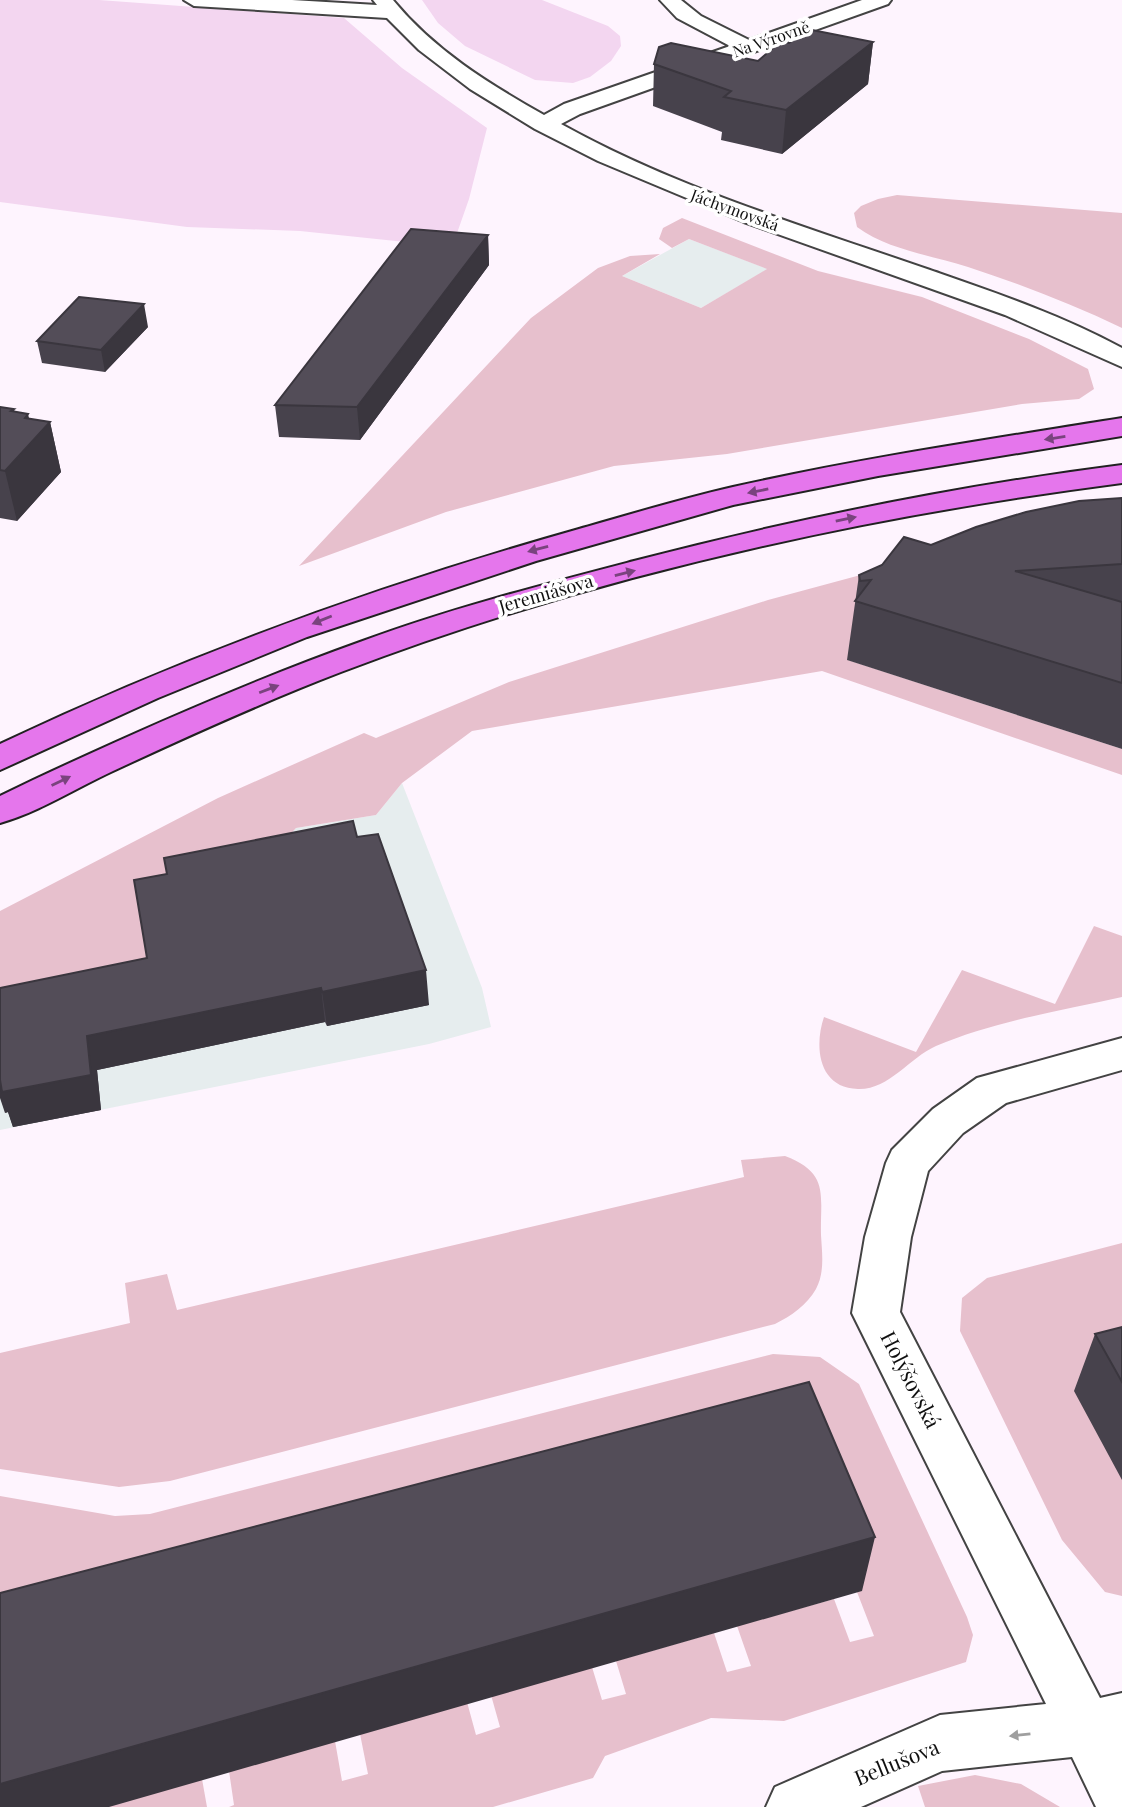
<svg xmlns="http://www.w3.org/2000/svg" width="1122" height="1807" font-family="'Playfair Display',serif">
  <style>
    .industrial { fill: #e6edee }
    .farmland { fill: #f3d6f0 }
    .green { fill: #e7c0cd }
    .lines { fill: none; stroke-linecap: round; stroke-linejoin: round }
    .minor-casing { stroke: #434343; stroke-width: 4 }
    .major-casing { stroke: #212121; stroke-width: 4 }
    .minor { fill: #fff; fill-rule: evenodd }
    .major { fill: #e576ec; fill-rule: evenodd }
    .wall { fill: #47424c }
    .shaded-wall { fill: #3a363e }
    .building { fill: #534d58; stroke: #3a363e; stroke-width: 2 }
    .oneway { fill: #7a437e }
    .oneway2 { fill: #9f9f9f }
    .labels { text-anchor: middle; stroke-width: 7; stroke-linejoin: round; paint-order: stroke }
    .far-street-label { font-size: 16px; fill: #101010; stroke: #fff }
    .street-label { font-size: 18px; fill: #101010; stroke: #fff }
    .near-street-label { font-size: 21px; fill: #101010; stroke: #fff }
  </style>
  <rect width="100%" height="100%" fill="#fef4fe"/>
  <path class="industrial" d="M 689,239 L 768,269 L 701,308 L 622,276 Z
    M 402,783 L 482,988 L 491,1027 L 429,1044 L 0,1130 L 0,1014 L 255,876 L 296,828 L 376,815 Z"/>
  <path class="farmland" d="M 0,0 L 99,0 L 344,18 L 402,68 L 487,128 L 469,199 L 456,236 L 434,245 L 300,231 L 187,227 L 0,202 Z
    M 422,0 L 542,0 L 608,26 L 620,36 L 621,46 L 611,61 L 590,77 L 573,83 L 535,80 L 465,46 L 438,23 Z"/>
  <path class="green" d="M 897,195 L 1122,213 L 1122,328 C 1072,304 1020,284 968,267 C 931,255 888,250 857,227 L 854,213 L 861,206 L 878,199 Z
    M 682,218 L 818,271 L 922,297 L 1029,339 L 1088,369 L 1094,389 L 1079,399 L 1022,404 L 727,454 L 614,466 L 446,512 L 299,566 L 531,318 L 598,268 L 630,256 L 660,254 L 622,276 L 701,308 L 767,269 L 689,239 L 672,248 L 659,239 L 663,228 Z
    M 1005,536 L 848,660 L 1122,749 L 1122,775 L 822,671 L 472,731 L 402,783 L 376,815 L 296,828 L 153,981 L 0,1014 L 0,911 L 218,798 L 364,733 L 376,738 L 509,682 L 768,600 Z
    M 1094,926 L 1122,936 L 1122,997 C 1060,1011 995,1021 936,1046 C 909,1058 889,1090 858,1089 C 818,1088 814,1046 824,1017 L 916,1052 L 962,970 L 1055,1004 Z
    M 785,1156 C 830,1173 820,1195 821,1235 C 822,1253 825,1272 816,1289 C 807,1305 791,1316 775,1324 L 170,1481 L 119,1487 L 0,1469 L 0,1353 L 130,1323 L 125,1283 L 167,1274 L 177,1310 L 744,1177 L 741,1160 Z
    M 1122,1243 L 1122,1596 L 1105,1592 L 1062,1540 L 960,1331 L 962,1298 L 987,1278 Z
    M 773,1354 L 820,1357 L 859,1384 L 967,1617 L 973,1635 L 966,1662 L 784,1721 L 711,1718 L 605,1756 L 593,1778 L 493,1807 L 229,1807 L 234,1805 L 229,1771 L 335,1741 L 342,1781 L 368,1774 L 360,1734 L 467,1702 L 476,1735 L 500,1727 L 491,1695 L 592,1667 L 602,1700 L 626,1694 L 616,1661 L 714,1633 L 727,1672 L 751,1666 L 737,1626 L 834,1599 L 850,1642 L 874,1636 L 857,1592 L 862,1590 L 0,1651 L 0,1496 L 115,1516 L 150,1514 Z
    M 975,1775 L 1021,1784 L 1060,1807 L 925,1807 L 918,1786 Z
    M 202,1779 L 207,1807 L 103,1807 Z"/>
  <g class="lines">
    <g class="minor-casing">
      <path id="minor" d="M 184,0 L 292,0 L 377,5 L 373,0 L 393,0 C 434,50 489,84 544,115 L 564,104 L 730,46 L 677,18 L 660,0 L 681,0 L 701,16 L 749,40 L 862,0 L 891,0 L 888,4 L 580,114 L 561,124 C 676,188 806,227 930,270 C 996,293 1061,315 1122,348 L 1122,367 L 1005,315 L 744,222 L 598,161 L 535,129 L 470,89 L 419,50 L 387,18 L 194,6 Z
        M 1122,1038 L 1122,1070 L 1006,1103 L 963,1133 L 928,1171 L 911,1237 L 900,1312 L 1100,1698 L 1122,1693 L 1122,1807 L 1096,1807 L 1072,1757 L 942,1771 L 861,1807 L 766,1807 L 775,1787 L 940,1715 L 1046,1704 L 852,1313 L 865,1237 L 886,1163 L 892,1150 L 933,1109 L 977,1078 Z"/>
    </g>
    <g class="major-casing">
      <path id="major" d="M 1122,418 L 1122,436 L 878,476 L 733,505 L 536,561 L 307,637 L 158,698 L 0,770 L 0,744 C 187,655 380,585 579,529 C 631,514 681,499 733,487 C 862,458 992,439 1122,418 Z
        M 1122,465 L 1122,483 C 859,517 589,577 341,672 C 263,702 188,736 113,771 C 76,788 39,812 0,823 L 0,796 L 33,780 C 140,730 248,682 360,642 C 449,609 542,585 634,561 C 795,519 957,486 1122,465 Z"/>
    </g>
    <use href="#minor" class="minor"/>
    <use href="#major" class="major"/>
  </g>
  <path class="wall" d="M 873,42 L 868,84 L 782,154 L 721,140 L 722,132 L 653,106 L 654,64 L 758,61 L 789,43 Z
    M 488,235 L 489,265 L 360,440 L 279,437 L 275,405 Z
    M 148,327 L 105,372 L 42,363 L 37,341 Z
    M 0,407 L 14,409 L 14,412 L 29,419 L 50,422 L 61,472 L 17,521 L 0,518 Z
    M 1122,498 L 1122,749 L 847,660 L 859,575 Z
    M 357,837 L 429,1005 L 327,1026 L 325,1022 L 97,1070 L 101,1110 L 13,1127 L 8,1112 L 5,1113 L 147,958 Z
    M 1122,1327 L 1122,1480 L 1074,1391 L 1095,1334 Z"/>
  <path class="shaded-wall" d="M 873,42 L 868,84 L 782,154 L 786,110 Z
    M 488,235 L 489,265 L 360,440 L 357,407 Z
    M 144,304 L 148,327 L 105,372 L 101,350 Z
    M 14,409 L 23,451 L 25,418 L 28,414 L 34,439 L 50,422 L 61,472 L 17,521 L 5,471 L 11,411 Z
    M 426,970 L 429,1005 L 327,1026 L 322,992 Z
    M 321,988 L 325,1022 L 97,1070 L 101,1110 L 13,1127 L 8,1112 L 5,1113 L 0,1098 L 0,1078 L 87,1036 Z
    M 875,1537 L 862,1591 L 109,1807 L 0,1807 L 0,1784 Z"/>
  <path class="building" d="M 807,29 L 873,42 L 786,110 L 724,97 L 731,91 L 654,64 L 659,47 L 671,43 L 758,61 L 781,41 L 789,43 Z
    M 411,229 L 488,235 L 357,407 L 275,405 Z
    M 79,297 L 144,304 L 101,350 L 37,341 Z
    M 0,407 L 14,409 L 11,411 L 28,414 L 25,418 L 50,422 L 5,471 L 0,470 Z
    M 1122,498 L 1122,564 L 1015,571 L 1122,602 L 1122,683 L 855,601 L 871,580 L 860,581 L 859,575 L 882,565 L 904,537 L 931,545 L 976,527 L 1026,512 L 1079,501 Z
    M 353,821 L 357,837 L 378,834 L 426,970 L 322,992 L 321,988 L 87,1036 L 91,1075 L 2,1092 L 0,1080 L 0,988 L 147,958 L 134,880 L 167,874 L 164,858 Z
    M 1122,1327 L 1122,1382 L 1095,1334 Z
    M 809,1382 L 875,1537 L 0,1784 L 0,1593 Z"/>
  <defs><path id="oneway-solid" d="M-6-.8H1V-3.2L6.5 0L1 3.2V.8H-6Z" transform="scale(1.75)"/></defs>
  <g class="oneway">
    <use href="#oneway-solid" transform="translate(1055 438) rotate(171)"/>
    <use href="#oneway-solid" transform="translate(758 491) rotate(169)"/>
    <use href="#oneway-solid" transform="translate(846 519) rotate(-12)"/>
    <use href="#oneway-solid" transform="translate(538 549) rotate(165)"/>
    <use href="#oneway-solid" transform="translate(625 573) rotate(-14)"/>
    <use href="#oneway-solid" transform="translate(322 620) rotate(158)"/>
    <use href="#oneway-solid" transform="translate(269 689) rotate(-21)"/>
    <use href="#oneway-solid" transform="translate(61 781) rotate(-26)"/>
  </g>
  <use class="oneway2" href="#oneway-solid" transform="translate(1020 1735) rotate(174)"/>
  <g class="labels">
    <g class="far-street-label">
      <text transform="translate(771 39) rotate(-19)" y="6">Na Výrovně</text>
      <text transform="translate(735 210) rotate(20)" y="6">Jáchymovská</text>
    </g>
    <g class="street-label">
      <text transform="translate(546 594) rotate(-16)" y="6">Jeremiášova</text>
    </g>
    <g class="near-street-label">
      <text transform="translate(910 1380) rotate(63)" y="7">Holýšovská</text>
      <text transform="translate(897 1763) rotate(-22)" y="7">Bellušova</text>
    </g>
  </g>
</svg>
